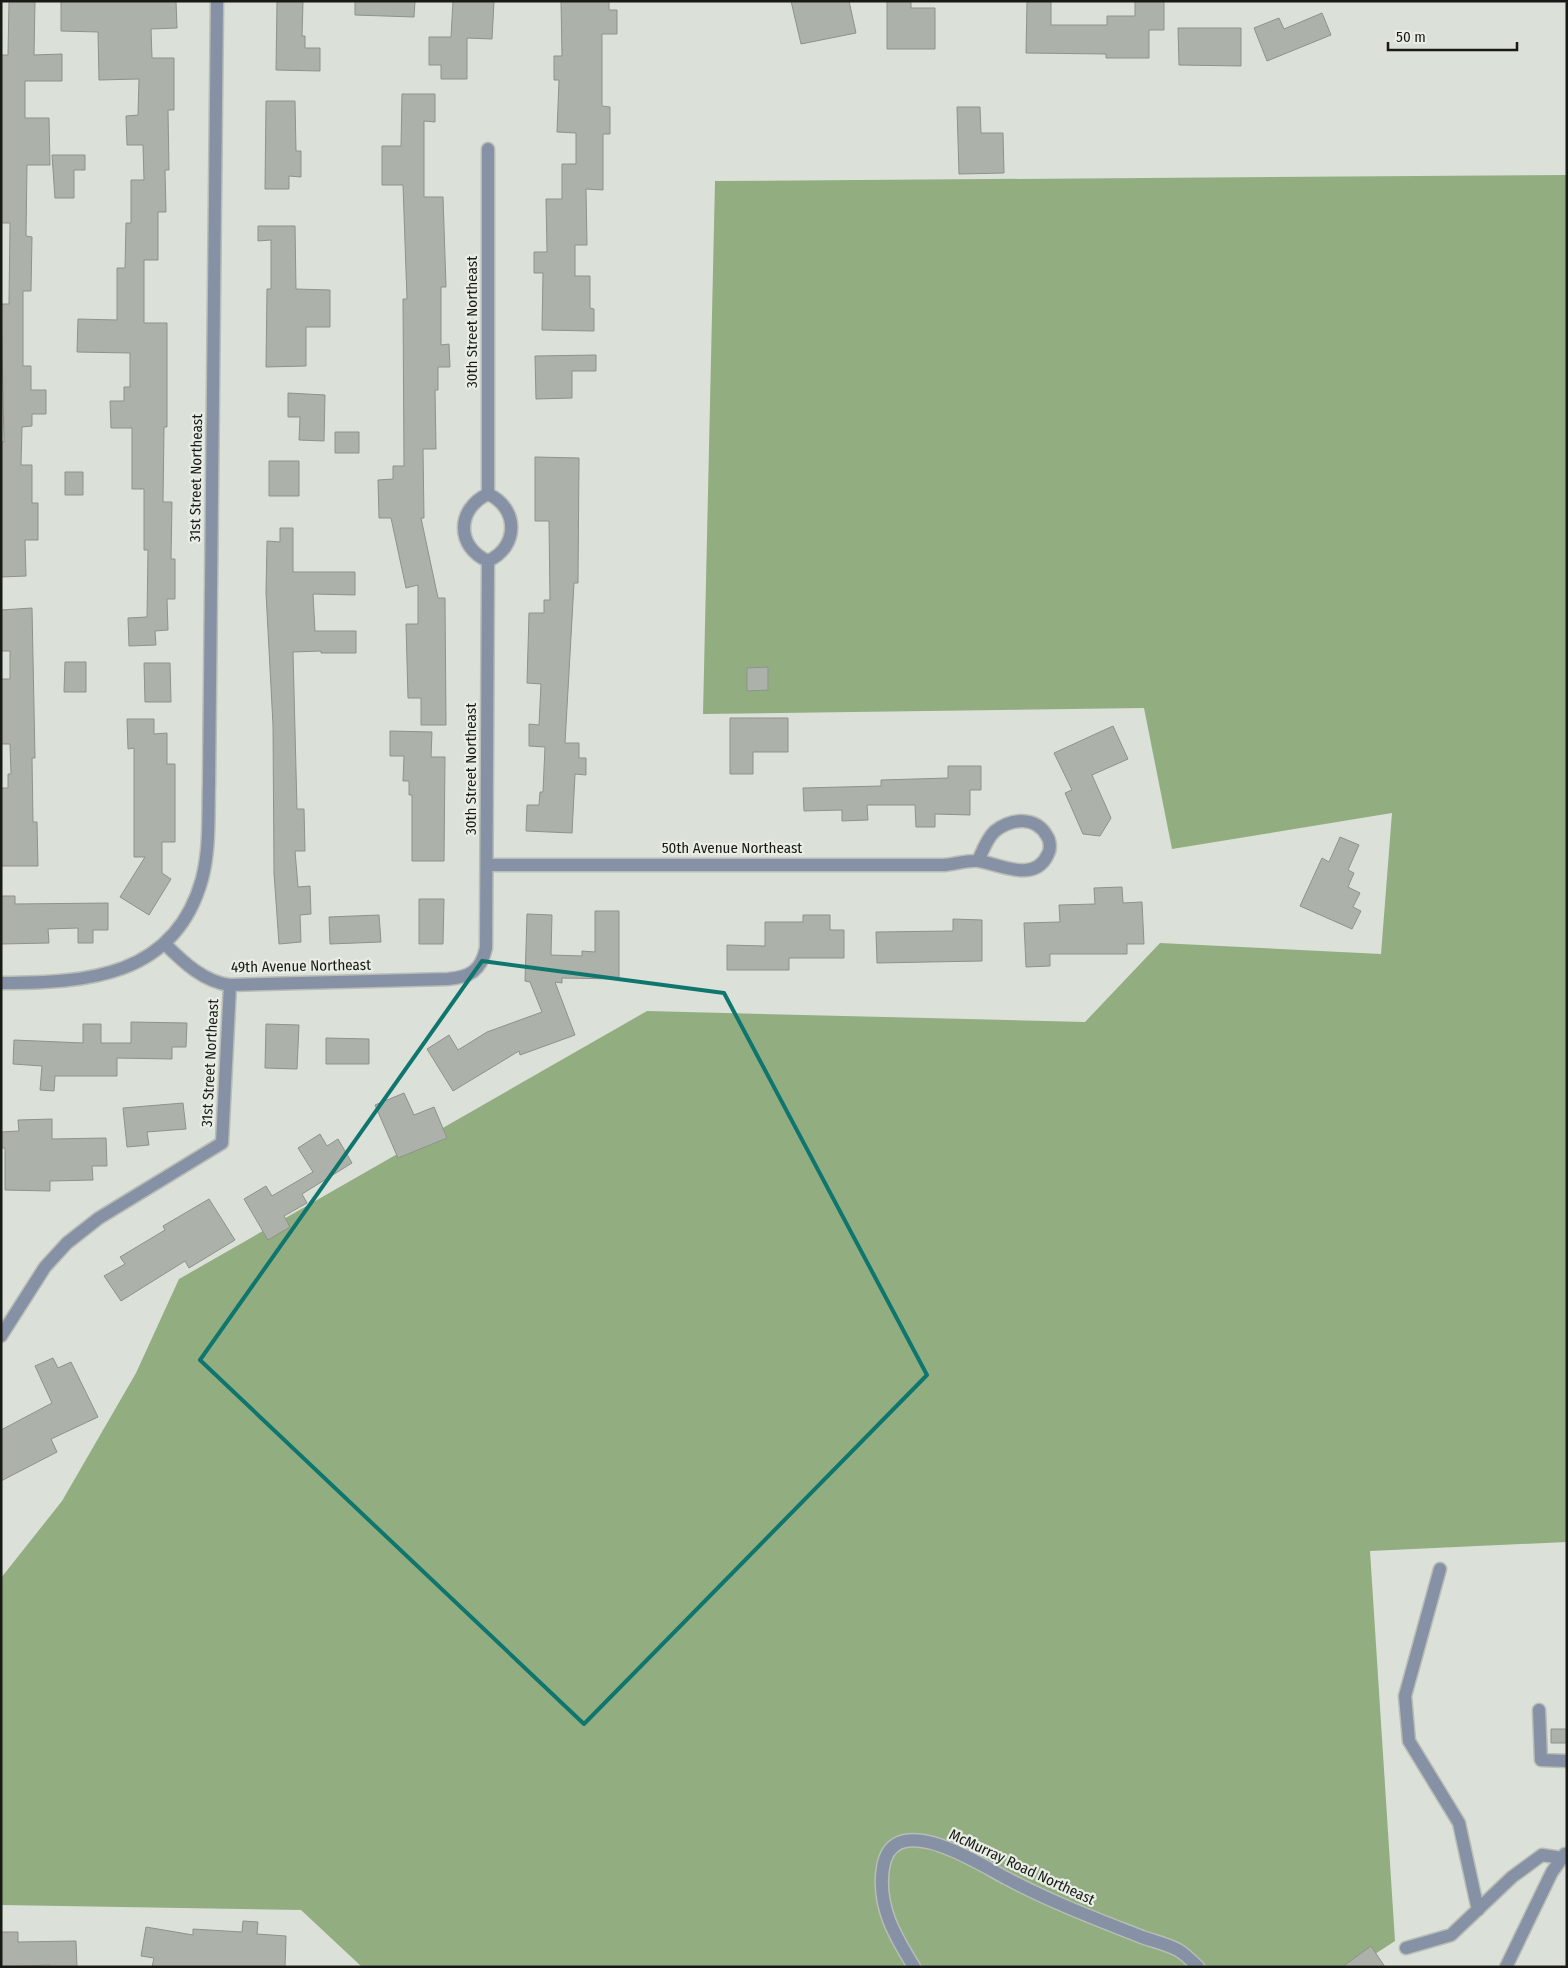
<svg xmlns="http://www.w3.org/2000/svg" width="1568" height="1968" font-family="'Fira Sans Condensed',sans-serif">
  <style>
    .forest { fill: #92ae81 }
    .building { fill: #acb2a9; stroke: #8d938a }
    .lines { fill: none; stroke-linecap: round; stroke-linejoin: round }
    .minor-casing { stroke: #b8bdb5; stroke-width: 15 }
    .minor { stroke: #8791a5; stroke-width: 12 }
    .marked { fill: none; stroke: #0f766e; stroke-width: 4; stroke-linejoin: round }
    .labels { text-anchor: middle; stroke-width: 4.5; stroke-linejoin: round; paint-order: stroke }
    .street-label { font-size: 15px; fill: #181a16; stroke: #e8eee5 }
  </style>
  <rect width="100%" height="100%" fill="#dbe1d8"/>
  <path class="forest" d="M 1567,175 L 1567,1542 L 1370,1551 L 1395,1941 L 1355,1967 L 362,1967 L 301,1910 L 1,1905 L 1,1578 L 62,1501 L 136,1373 L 179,1279 L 647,1011 L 1085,1022 L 1160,943 L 1381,954 L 1392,813 L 1172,849 L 1144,708 L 703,714 L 715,181 Z"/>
  <path class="building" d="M 9,1 L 35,1 L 34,55 L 62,54 L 62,81 L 25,81 L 25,118 L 49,118 L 50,165 L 27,165 L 26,236 L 32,237 L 31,291 L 23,291 L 23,366 L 31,366 L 31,390 L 46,390 L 46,414 L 32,414 L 32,426 L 22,427 L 21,465 L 32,465 L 32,503 L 38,503 L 38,540 L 25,540 L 26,576 L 1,577 L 1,442 L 4,442 L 1,304 L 9,304 L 10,223 L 1,223 L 1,55 L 8,55 Z
    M 61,1 L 176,1 L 177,28 L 151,29 L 152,58 L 174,58 L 174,110 L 168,110 L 169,170 L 165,170 L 166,212 L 158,212 L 158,260 L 144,260 L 144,323 L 167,323 L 167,427 L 164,427 L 163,502 L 172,502 L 171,559 L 175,559 L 175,599 L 167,599 L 168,630 L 155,631 L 156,645 L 129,646 L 128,618 L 147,617 L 148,550 L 144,550 L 144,489 L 132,489 L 132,428 L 111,428 L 110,401 L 124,401 L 124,387 L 130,387 L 130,353 L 77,352 L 78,319 L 117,320 L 117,268 L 125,268 L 126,223 L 131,223 L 131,180 L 144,180 L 143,145 L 127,145 L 126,116 L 138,115 L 139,79 L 99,80 L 98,32 L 61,31 Z
    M 277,1 L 303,1 L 302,36 L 305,36 L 305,48 L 320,48 L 320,71 L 276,70 Z
    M 355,1 L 415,1 L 414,17 L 355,15 Z
    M 453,1 L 494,1 L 492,39 L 467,38 L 467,79 L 441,79 L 441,65 L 429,65 L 429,37 L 451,37 Z
    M 561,1 L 609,1 L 609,10 L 617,10 L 617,34 L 602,34 L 602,106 L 610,107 L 610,134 L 603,134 L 603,190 L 586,189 L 587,245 L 575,245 L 575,276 L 590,276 L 590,308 L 594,309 L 594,331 L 542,330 L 543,273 L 534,273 L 534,252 L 547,252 L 546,199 L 562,199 L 562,164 L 576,164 L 576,133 L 557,132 L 559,80 L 554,80 L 554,56 L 562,56 Z
    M 791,1 L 849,1 L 856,33 L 801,44 Z
    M 887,1 L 911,1 L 911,8 L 935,8 L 935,49 L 887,49 Z
    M 1027,1 L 1051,1 L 1051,25 L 1107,25 L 1107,16 L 1135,16 L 1135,1 L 1164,1 L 1164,30 L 1149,30 L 1149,58 L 1106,58 L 1106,54 L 1026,53 Z
    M 1322,13 L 1331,35 L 1267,61 L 1254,28 L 1279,18 L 1284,29 Z
    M 1178,28 L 1241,28 L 1241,66 L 1179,65 Z
    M 402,94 L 435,94 L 435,122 L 424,121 L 424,197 L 443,197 L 446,287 L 441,287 L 441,345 L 449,344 L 450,367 L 438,367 L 438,390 L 435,390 L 436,449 L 423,449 L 424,518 L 421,518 L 438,598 L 445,598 L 446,725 L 421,725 L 421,698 L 408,698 L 406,624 L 418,624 L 418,585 L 406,588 L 391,518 L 379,518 L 378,480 L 393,479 L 393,466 L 404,466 L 403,299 L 407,299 L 403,185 L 382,185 L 382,146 L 401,146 Z
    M 266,101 L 295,101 L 296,151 L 301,151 L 301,177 L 289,176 L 289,189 L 265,189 Z
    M 957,107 L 980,107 L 981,133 L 1003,133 L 1004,173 L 959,174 Z
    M 52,155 L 85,155 L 85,170 L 74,170 L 74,198 L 55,198 Z
    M 258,226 L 295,226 L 296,289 L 330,290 L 330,327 L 306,327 L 306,366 L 266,367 L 267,289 L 271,289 L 271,240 L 258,241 Z
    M 596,355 L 596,371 L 572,371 L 572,398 L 536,399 L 535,356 Z
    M 288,393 L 325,395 L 324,441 L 299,440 L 300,417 L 288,417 Z
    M 335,432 L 359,432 L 359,453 L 335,453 Z
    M 535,457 L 579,458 L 578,583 L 574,583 L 565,743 L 579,743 L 579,758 L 586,758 L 586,775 L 575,774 L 572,833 L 526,831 L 527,805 L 539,805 L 540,792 L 543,792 L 545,747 L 529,746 L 529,724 L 539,725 L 541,684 L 527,683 L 529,613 L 544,613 L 544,600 L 550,600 L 549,521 L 535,521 Z
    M 269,461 L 299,461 L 299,496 L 269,496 Z
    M 65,472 L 83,472 L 83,495 L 65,495 Z
    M 280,528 L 293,528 L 293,572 L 355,572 L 355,595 L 313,594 L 315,631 L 356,631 L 356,653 L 321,653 L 321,651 L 293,652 L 297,809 L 304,809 L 305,851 L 295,851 L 298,887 L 310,886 L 311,914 L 300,915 L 301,942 L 279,944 L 274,873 L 273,725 L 266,593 L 267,541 L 280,542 Z
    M 32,608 L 35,758 L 32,758 L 33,822 L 37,822 L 38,866 L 1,866 L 1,788 L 8,788 L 8,774 L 11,774 L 10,744 L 1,744 L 1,679 L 10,679 L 10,651 L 1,651 L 1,610 Z
    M 65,662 L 86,662 L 86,692 L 64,692 Z
    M 144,663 L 170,663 L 171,702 L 145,702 Z
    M 768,667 L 768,690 L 747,691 L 747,668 Z
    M 730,718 L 788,718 L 788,752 L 753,752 L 753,774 L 730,774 Z
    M 127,719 L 154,719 L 154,734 L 167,733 L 167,764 L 175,764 L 175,842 L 162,842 L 162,873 L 171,879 L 149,915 L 120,897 L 145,857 L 134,857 L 134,748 L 128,749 Z
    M 1113,726 L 1128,759 L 1092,775 L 1111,818 L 1100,836 L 1083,834 L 1065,793 L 1072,790 L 1054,753 Z
    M 390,731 L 432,732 L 431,757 L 445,757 L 444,861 L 412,861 L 412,795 L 409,795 L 409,781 L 403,781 L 404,756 L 390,756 Z
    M 948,766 L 981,766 L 981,790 L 970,790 L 970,815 L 935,814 L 935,827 L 916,827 L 915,805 L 867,805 L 868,820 L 842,821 L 842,810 L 804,811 L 803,788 L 881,786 L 881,780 L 948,778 Z
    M 1340,837 L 1359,845 L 1348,870 L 1354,873 L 1348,887 L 1360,893 L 1353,907 L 1361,911 L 1352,929 L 1300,906 L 1322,858 L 1329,862 Z
    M 1122,887 L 1123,903 L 1142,902 L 1144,944 L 1127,944 L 1127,954 L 1050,954 L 1050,966 L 1026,967 L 1024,923 L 1060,922 L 1059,905 L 1095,904 L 1094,888 Z
    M 1,896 L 15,896 L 15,904 L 108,903 L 108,930 L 93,930 L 93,943 L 78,943 L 78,928 L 48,929 L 49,943 L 1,944 Z
    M 419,899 L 444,899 L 443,944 L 419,944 Z
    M 595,911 L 619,911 L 619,979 L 562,978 L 562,983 L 555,982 L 575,1035 L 520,1055 L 519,1051 L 453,1091 L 427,1049 L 449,1035 L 458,1050 L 487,1032 L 542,1012 L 530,982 L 525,981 L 527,914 L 552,915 L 551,955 L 582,956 L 582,951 L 595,952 Z
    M 379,915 L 381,942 L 330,944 L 329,917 Z
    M 803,915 L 830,915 L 830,930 L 844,930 L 844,958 L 789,958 L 789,970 L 727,970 L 727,945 L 765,946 L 765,922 L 803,922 Z
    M 953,919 L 982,920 L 982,961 L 877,963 L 876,932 L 953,931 Z
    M 131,1022 L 187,1023 L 186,1047 L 172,1047 L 172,1059 L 117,1058 L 117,1076 L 55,1076 L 54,1091 L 40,1090 L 42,1066 L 13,1064 L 14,1040 L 83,1043 L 83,1024 L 101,1024 L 101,1043 L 131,1043 Z
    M 266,1024 L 299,1025 L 297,1069 L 265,1068 Z
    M 326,1038 L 369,1039 L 369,1064 L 326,1064 Z
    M 404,1093 L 414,1115 L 434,1107 L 447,1138 L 398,1158 L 375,1105 Z
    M 183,1103 L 186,1129 L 147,1132 L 149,1145 L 127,1147 L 123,1108 Z
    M 52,1119 L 52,1139 L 106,1138 L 107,1166 L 92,1166 L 93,1180 L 50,1181 L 50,1191 L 5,1190 L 5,1148 L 1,1148 L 1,1132 L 19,1131 L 18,1120 Z
    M 320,1134 L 327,1146 L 338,1139 L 352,1163 L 302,1194 L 307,1203 L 284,1216 L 290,1227 L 268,1240 L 244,1199 L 266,1186 L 272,1196 L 313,1172 L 298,1148 Z
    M 209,1199 L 235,1240 L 189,1268 L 185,1261 L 121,1301 L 104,1276 L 125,1264 L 120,1257 L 165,1230 L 163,1226 Z
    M 53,1358 L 58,1368 L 71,1362 L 98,1417 L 51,1439 L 57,1452 L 1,1481 L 1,1430 L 52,1403 L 35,1366 Z
    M 1551,1729 L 1567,1729 L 1567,1743 L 1551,1743 Z
    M 243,1921 L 258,1922 L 257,1934 L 286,1936 L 285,1967 L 152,1967 L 154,1958 L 141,1956 L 146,1927 L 193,1935 L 193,1929 L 242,1932 Z
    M 1,1932 L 18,1932 L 18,1942 L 76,1941 L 77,1967 L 51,1967 L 50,1965 L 1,1967 Z
    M 1371,1946 L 1385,1967 L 1342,1967 Z"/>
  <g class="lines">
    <g class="minor-casing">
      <path id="minor" d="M 488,494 L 488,149
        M 488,494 C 519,508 519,547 488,561 C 456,547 456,509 488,494 Z
        M 487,865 L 944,865 C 955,864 968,860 979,861 C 999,864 1035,884 1048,854 C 1051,849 1050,840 1047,836 C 1036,816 1012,818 995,831 C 987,838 982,852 978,861
        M 165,944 C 183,962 204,982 230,985 L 448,979 C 470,977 481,971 486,948 L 488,561
        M 1,983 C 87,983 175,977 202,879 C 210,849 208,816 209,784 L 217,1
        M 1,1336 L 45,1267 L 67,1243 L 99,1218 L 222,1143 L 230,985
        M 1440,1569 L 1405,1696 L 1409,1741 L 1459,1823 L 1478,1910
        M 1539,1710 L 1541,1760 L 1567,1761
        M 1406,1948 L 1451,1935 L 1512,1877 L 1542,1855 L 1562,1858
        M 914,1967 C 895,1936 877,1906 883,1868 C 892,1807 978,1863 1006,1878 C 1023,1887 1040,1895 1058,1903 C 1085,1915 1114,1926 1142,1937 C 1153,1941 1167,1944 1178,1950 C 1185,1954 1192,1961 1198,1967
        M 1506,1967 L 1552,1872 L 1565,1854"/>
    </g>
    <use href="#minor" class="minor"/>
  </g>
  <path class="marked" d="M 482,961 L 724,993 L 927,1375 L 584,1724 L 200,1360 Z"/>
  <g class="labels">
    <g class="street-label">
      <text transform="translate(472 322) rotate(-90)" y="5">30th Street Northeast</text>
      <text transform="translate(196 478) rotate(-89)" y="5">31st Street Northeast</text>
      <text transform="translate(471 769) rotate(-90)" y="5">30th Street Northeast</text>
      <text x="732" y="853">50th Avenue Northeast</text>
      <text transform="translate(301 966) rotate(-1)" y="5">49th Avenue Northeast</text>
      <text transform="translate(210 1063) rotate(-87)" y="5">31st Street Northeast</text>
      <text transform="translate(1022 1867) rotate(25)" y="5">McMurray Road Northeast</text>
    </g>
  </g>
  <rect width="1568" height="1968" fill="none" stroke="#181a16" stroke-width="5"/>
  <path d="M1388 42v8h129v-8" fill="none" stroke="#181a16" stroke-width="2.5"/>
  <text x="1396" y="42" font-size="15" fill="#181a16" stroke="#e8eee5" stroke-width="4" paint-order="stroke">50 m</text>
</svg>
